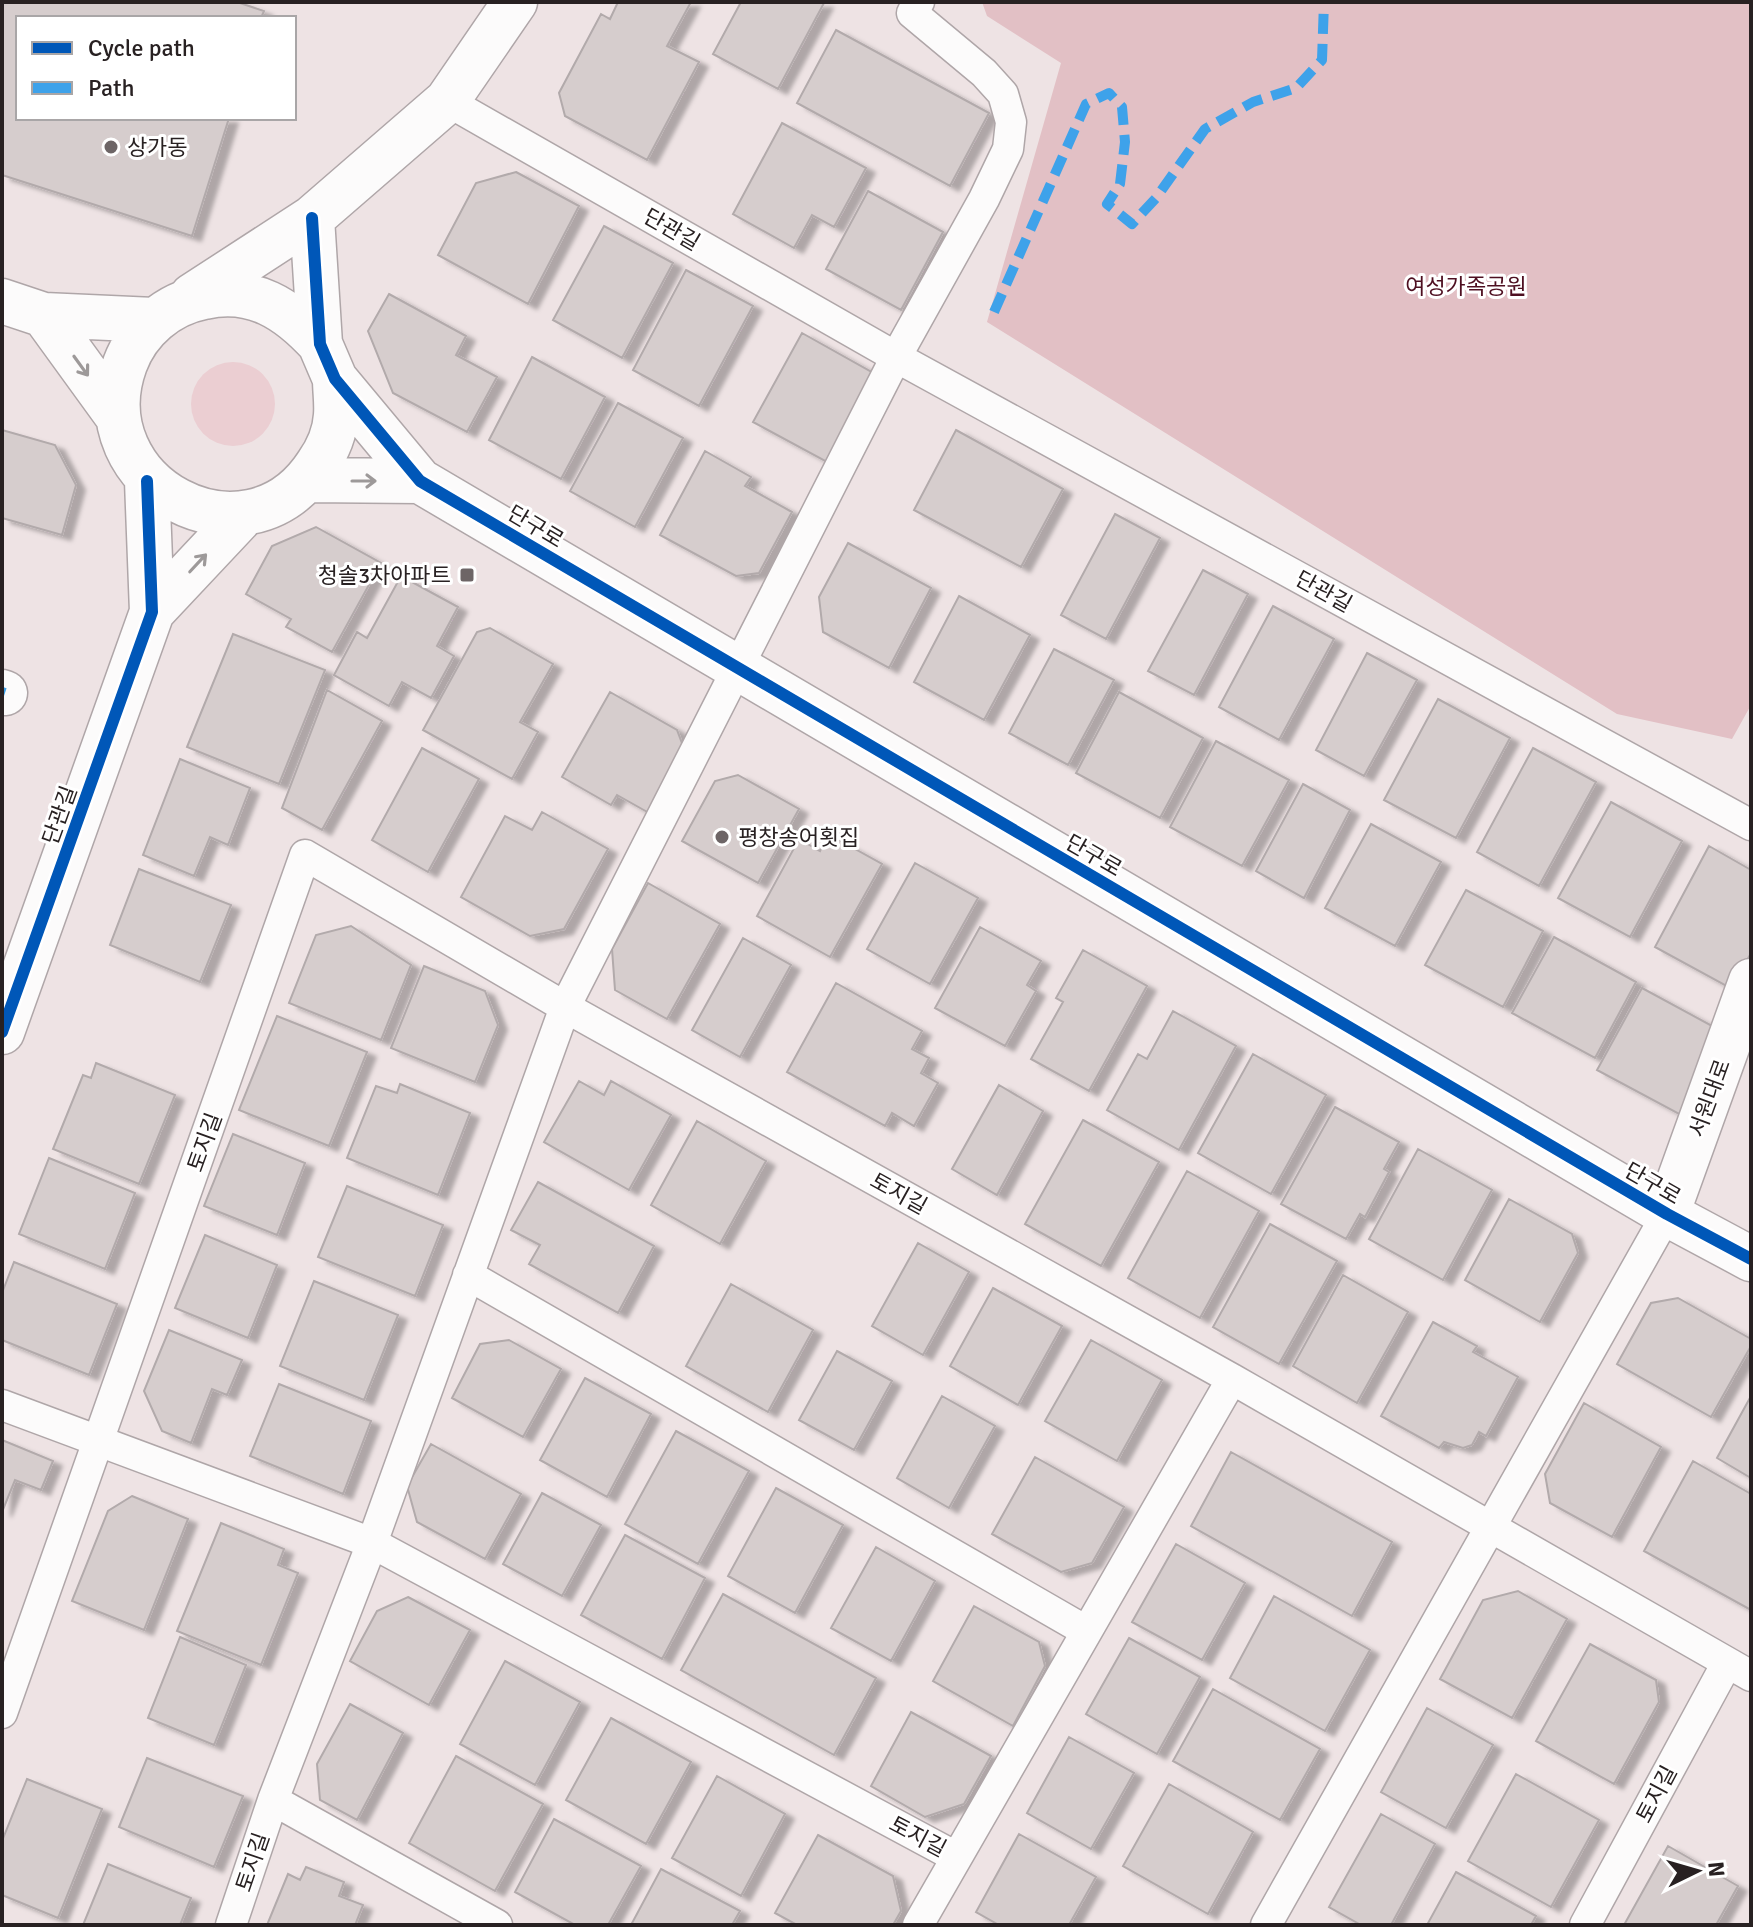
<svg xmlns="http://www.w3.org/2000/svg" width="1753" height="1927" font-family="Signika,'Noto Sans KR',sans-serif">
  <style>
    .green { fill: #ebced2 }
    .forest { fill: #e2c0c5 }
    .building { fill: #d6cdcd; stroke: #b2aaab; stroke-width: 2; filter: url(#shadow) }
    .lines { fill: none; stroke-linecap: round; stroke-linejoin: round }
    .lane-casing { stroke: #afa6a8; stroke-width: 33 }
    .street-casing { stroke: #afa6a8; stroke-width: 47 }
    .secondary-casing { stroke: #afa6a8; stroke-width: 47 }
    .lane { stroke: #fcfbfb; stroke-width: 30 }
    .street { stroke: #fcfbfb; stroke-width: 44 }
    .secondary { stroke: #fcfbfb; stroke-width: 44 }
    .quiet { stroke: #3ea2ea; stroke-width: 10; stroke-dasharray: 20 10; stroke-linecap: butt }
    .cycleway-casing { stroke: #fff; stroke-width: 17 }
    .cycleway { stroke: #0057b8; stroke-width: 12 }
    .oneway { stroke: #9d9999 }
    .poi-dot { fill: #6d6566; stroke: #fff; stroke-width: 3 }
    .labels { text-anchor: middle; stroke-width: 6; stroke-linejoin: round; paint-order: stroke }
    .poi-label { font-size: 22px; fill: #282122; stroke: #fff; text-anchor: start }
    .street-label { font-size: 22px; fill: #282122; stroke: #fff }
    .park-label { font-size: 22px; fill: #4e0f21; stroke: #fff }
  </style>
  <defs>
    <filter id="shadow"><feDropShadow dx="9" dy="5" stdDeviation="2" flood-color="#0004"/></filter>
  </defs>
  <rect width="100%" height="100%" fill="#eee3e4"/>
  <path class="green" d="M191 404a42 42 0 1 1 84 0a42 42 0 1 1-84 0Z"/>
  <path class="forest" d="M 982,2 L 1751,2 L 1751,705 L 1732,739 L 1617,714 L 987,322 L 1061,63 L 987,16 Z"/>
  <path class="building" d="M 2,2 L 237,2 L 264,11 L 261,18 L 18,18 L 18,118 L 229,118 L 192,236 L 2,175 Z
    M 618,2 L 691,2 L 667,46 L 699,62 L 647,160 L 565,116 L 559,93 L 601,14 L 610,19 Z
    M 741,2 L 824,3 L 778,89 L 713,54 Z
    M 836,30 L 989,113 L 950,186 L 797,103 Z
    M 782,123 L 866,168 L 834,227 L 812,215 L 794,248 L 733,214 Z
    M 516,172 L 579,206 L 528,304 L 438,255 L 476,183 Z
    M 868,191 L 943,232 L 901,310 L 826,269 Z
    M 604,226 L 673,263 L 622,358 L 553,320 Z
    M 686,270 L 753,306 L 699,406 L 633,370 Z
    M 389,294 L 466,336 L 456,355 L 497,377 L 467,432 L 393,393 L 368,331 Z
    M 802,333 L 875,374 L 827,462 L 753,422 Z
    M 532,357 L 605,397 L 561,479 L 489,440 Z
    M 618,403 L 683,438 L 635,527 L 570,491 Z
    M 2,430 L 55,445 L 76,485 L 62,535 L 2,518 Z
    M 956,430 L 1063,489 L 1021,567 L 914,510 Z
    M 705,451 L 751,477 L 745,486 L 792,512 L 759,573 L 736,576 L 660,535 Z
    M 1115,514 L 1160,538 L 1106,639 L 1061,615 Z
    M 316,527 L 381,563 L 332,652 L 286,627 L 291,619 L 246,594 L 272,546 Z
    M 848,543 L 931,588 L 889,668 L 823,632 L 819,597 Z
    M 1203,570 L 1248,594 L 1194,695 L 1148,671 Z
    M 401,576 L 458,607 L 437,646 L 454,656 L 431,698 L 402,682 L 389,706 L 334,675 L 357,632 L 367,638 Z
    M 959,596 L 1030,635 L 984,720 L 914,682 Z
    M 1273,606 L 1334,639 L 1279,740 L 1219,707 Z
    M 490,628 L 553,664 L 520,722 L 538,732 L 512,779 L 423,730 L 477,632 Z
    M 233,634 L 325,670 L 279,784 L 187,747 Z
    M 1054,649 L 1114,680 L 1068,765 L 1009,733 Z
    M 1367,653 L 1417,680 L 1364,776 L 1316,750 Z
    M 327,690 L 382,721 L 322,830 L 282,808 Z
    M 610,692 L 677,730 L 689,762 L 658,818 L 617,795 L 611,805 L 562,777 Z
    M 1119,692 L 1203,738 L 1160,818 L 1076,773 Z
    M 1438,699 L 1510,738 L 1456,838 L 1384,800 Z
    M 1216,741 L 1289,780 L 1242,866 L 1170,827 Z
    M 422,748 L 479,779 L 428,872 L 372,840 Z
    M 1533,748 L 1596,782 L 1539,886 L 1477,852 Z
    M 180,759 L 250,788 L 228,845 L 210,837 L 194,876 L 143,855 Z
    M 738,775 L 799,809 L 758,883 L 682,841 L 715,781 Z
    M 1303,784 L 1350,810 L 1304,898 L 1256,871 Z
    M 1611,802 L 1682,841 L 1630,937 L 1558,898 Z
    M 542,812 L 608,849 L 564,929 L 530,936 L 461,897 L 505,816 L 532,830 Z
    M 1371,824 L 1441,862 L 1395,946 L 1325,908 Z
    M 828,834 L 882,864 L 830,957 L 757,916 L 799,839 L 820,851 Z
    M 1709,846 L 1751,870 L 1751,953 L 1732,989 L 1655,947 Z
    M 915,863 L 978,898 L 930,984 L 867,949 Z
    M 139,869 L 231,905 L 200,982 L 110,945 Z
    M 648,883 L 720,924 L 667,1019 L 615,990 L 612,949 Z
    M 1466,890 L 1543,931 L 1503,1007 L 1425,965 Z
    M 351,926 L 411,965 L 381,1040 L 289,1003 L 316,935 Z
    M 980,927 L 1041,961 L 1027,985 L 1036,991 L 1005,1046 L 935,1008 Z
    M 1554,937 L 1636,982 L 1595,1058 L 1512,1013 Z
    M 743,938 L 791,965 L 740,1057 L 692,1030 Z
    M 1083,950 L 1147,986 L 1089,1091 L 1031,1059 L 1063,1002 L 1056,998 Z
    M 424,966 L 485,991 L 498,1025 L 475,1082 L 391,1048 Z
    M 836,983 L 922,1031 L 912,1049 L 929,1058 L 921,1073 L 938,1083 L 914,1126 L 892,1113 L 885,1126 L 787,1072 Z
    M 1642,988 L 1725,1033 L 1681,1115 L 1597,1070 Z
    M 1173,1011 L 1236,1046 L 1179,1150 L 1107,1110 L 1138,1054 L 1147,1059 Z
    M 277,1016 L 367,1052 L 329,1146 L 239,1110 Z
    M 1253,1054 L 1326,1095 L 1271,1194 L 1198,1153 Z
    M 96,1063 L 175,1095 L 139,1184 L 53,1149 L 83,1075 L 91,1078 Z
    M 579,1081 L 604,1095 L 611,1081 L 671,1115 L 629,1190 L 544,1142 Z
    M 400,1084 L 470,1113 L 438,1195 L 347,1158 L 376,1086 L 397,1093 Z
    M 999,1085 L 1043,1111 L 997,1195 L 952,1169 Z
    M 1335,1107 L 1399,1142 L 1384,1169 L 1389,1172 L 1365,1217 L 1360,1214 L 1346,1239 L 1281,1204 Z
    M 1083,1120 L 1159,1162 L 1101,1266 L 1025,1224 Z
    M 697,1121 L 766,1161 L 720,1244 L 651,1205 Z
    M 233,1134 L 305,1163 L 277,1235 L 204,1206 Z
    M 1418,1149 L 1492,1190 L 1443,1280 L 1369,1239 Z
    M 49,1158 L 135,1193 L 105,1269 L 19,1234 Z
    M 1187,1171 L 1259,1211 L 1200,1318 L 1128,1278 Z
    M 538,1182 L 654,1246 L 618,1313 L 529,1264 L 540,1245 L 511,1230 Z
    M 347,1186 L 443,1225 L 415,1296 L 318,1257 Z
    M 1509,1199 L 1572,1234 L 1578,1253 L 1540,1322 L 1465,1280 Z
    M 1270,1224 L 1337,1261 L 1279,1364 L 1213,1327 Z
    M 205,1235 L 277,1265 L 248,1338 L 175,1308 Z
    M 918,1243 L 969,1272 L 923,1355 L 872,1326 Z
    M 14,1262 L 117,1304 L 89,1375 L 2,1340 L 2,1293 Z
    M 1343,1275 L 1408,1312 L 1357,1403 L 1293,1366 Z
    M 314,1281 L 398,1315 L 364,1400 L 280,1366 Z
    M 731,1284 L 813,1330 L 768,1412 L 686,1366 Z
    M 993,1288 L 1062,1326 L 1018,1405 L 950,1366 Z
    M 1678,1298 L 1751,1339 L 1751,1346 L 1711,1417 L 1617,1364 L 1651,1303 Z
    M 1433,1322 L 1477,1346 L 1473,1352 L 1518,1377 L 1486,1436 L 1479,1432 L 1472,1445 L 1463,1448 L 1444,1442 L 1439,1448 L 1381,1416 Z
    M 169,1330 L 242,1360 L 227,1395 L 212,1389 L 191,1443 L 162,1431 L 144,1391 Z
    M 509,1340 L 561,1369 L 523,1437 L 452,1398 L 480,1344 Z
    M 1091,1340 L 1162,1380 L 1117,1461 L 1045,1421 Z
    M 837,1351 L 892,1381 L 854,1450 L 799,1420 Z
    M 585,1378 L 651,1414 L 607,1497 L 540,1460 Z
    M 279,1384 L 371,1421 L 343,1494 L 250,1456 Z
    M 942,1396 L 995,1426 L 949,1508 L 897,1478 Z
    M 1751,1396 L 1751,1478 L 1717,1458 Z
    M 1584,1403 L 1661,1447 L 1612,1537 L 1550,1503 L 1545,1474 Z
    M 676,1431 L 749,1471 L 698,1564 L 625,1524 Z
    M 2,1440 L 53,1461 L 41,1490 L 15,1480 L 2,1512 Z
    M 431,1444 L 521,1494 L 485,1559 L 417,1522 L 407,1486 Z
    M 1231,1452 L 1392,1542 L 1352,1616 L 1191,1526 Z
    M 1035,1457 L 1124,1507 L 1092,1563 L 1061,1572 L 992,1534 Z
    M 1693,1461 L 1751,1494 L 1751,1610 L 1644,1551 Z
    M 776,1488 L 843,1525 L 795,1613 L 728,1576 Z
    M 542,1493 L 601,1525 L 562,1596 L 503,1564 Z
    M 132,1496 L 188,1519 L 144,1630 L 72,1601 L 108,1511 Z
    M 221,1523 L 284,1549 L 278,1565 L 298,1573 L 261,1665 L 177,1631 Z
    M 625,1535 L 705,1578 L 662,1659 L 581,1615 Z
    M 1176,1544 L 1245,1583 L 1202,1660 L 1132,1622 Z
    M 876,1547 L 935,1581 L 891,1661 L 831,1628 Z
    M 1518,1591 L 1567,1619 L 1512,1718 L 1440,1679 L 1483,1600 Z
    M 723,1594 L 876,1678 L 834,1755 L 681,1670 Z
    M 1274,1596 L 1370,1650 L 1325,1731 L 1230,1678 Z
    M 408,1597 L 470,1630 L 429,1705 L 350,1661 L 377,1611 Z
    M 974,1606 L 1039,1642 L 1045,1666 L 1013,1726 L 933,1681 Z
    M 180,1637 L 246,1665 L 214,1745 L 148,1718 Z
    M 1129,1638 L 1200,1677 L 1157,1754 L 1086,1714 Z
    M 1590,1644 L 1656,1680 L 1659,1702 L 1614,1784 L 1536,1741 Z
    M 505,1661 L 580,1702 L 535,1785 L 460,1744 Z
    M 1213,1689 L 1320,1749 L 1280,1820 L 1173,1761 Z
    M 350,1704 L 403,1733 L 357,1820 L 320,1800 L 317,1764 Z
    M 1427,1708 L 1493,1745 L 1446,1828 L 1381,1792 Z
    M 911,1712 L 991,1756 L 964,1804 L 925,1817 L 871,1786 Z
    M 611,1718 L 691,1762 L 646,1844 L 566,1800 Z
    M 1069,1737 L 1134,1773 L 1091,1849 L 1027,1813 Z
    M 456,1756 L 543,1804 L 495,1891 L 409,1843 Z
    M 147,1758 L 243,1796 L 214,1867 L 119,1827 Z
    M 1516,1774 L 1599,1820 L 1551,1907 L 1468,1861 Z
    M 717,1776 L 785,1814 L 741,1896 L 672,1858 Z
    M 27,1779 L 102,1809 L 58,1918 L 2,1895 L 2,1841 Z
    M 1169,1784 L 1253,1832 L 1208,1914 L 1123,1866 Z
    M 1381,1814 L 1435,1844 L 1391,1925 L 1361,1925 L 1329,1907 Z
    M 554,1819 L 641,1866 L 608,1925 L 575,1925 L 515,1892 Z
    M 1019,1834 L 1096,1877 L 1069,1925 L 999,1925 L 976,1912 Z
    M 818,1835 L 893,1876 L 901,1911 L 893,1925 L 797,1925 L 775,1913 Z
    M 1668,1846 L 1738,1886 L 1716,1925 L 1624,1925 Z
    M 108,1864 L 191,1898 L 180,1925 L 83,1925 Z
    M 306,1867 L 344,1882 L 339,1896 L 363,1905 L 355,1925 L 267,1925 L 288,1874 L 300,1880 Z
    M 661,1869 L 740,1911 L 732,1925 L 631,1925 Z
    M 1456,1872 L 1536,1916 L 1531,1925 L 1427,1925 Z"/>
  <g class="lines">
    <g class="lane-casing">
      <path id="lane" d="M 447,101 L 896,357 L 1751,825
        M 468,1275 L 1086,1631
        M 2,1405 L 372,1543 L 956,1857
        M 2,1713 L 305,855 L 565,1007 L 1232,1379 L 1751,1676
        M 273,1800 L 497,1925
        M 231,1925 L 273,1800 L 372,1543 L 565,1007 L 896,357 L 984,199 L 1008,149 L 1011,122 L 1003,94 L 984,73 L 912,13 L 919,2
        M 918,1925 L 1232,1379
        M 1266,1925 L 1667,1214
        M 1585,1925 L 1727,1663"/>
    </g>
    <g class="street-casing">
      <path id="street" d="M 2,692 L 5,693"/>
    </g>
    <g class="secondary-casing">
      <path id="secondary" d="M 312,218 L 320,344 L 335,379 L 420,481 L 1667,1214 L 1751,1259
        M 192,296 L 312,218 L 447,101 L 515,2
        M 2,301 L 44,315 L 154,320
        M 44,315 L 118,417
        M 320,344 C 288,309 253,286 204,297 C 168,304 138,329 125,364 C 81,485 246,573 317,465 C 327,451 335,433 336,415 C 337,403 335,391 335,379
        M 307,480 L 420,481
        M 152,612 L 245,513
        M 2,1032 L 152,612 L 147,481
        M 1667,1214 L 1751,981"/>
    </g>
    <use href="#lane" class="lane"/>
    <use href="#street" class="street"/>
    <use href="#secondary" class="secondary"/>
    <path class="quiet" d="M 994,312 L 1086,104 L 1109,93 L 1122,107 L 1125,142 L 1120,184 L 1107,204 L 1132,224 L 1156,198 L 1205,129 L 1253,102 L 1296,88 L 1322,60 L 1324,2
      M 2,692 L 5,693"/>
    <g class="cycleway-casing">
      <path id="cycleway" d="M 312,218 L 320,344 L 335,379 L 420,481 L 1667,1214 L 1751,1259
        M 2,1032 L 152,612 L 147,481"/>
    </g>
    <use href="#cycleway" class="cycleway"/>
  </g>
  <defs><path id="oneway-shaft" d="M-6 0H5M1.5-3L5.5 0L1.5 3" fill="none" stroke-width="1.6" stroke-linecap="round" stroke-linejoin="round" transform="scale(2)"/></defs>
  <g class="oneway">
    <use href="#oneway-shaft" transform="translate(81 366) rotate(54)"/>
    <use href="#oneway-shaft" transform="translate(364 481)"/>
    <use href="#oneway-shaft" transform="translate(198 563) rotate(-47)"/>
  </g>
  <g class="poi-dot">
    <circle cx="111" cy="147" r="8"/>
    <rect x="459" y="567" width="16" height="16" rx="4"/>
    <circle cx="722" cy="837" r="8"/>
  </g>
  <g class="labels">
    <g class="poi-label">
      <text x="127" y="155">상가동</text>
      <text x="451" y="583" text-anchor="end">청솔3차아파트</text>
      <text x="738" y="845">평창송어횟집</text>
    </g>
    <g class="street-label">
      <text transform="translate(672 229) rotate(30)" y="8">단관길</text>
      <text transform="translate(536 526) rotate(31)" y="8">단구로</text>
      <text transform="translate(1324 591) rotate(29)" y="8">단관길</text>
      <text transform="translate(59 815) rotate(-70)" y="8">단관길</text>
      <text transform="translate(1094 855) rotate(30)" y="8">단구로</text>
      <text transform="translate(1709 1098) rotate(-70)" y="8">서원대로</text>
      <text transform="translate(204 1142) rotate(-70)" y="8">토지길</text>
      <text transform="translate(1653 1183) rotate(30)" y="8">단구로</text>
      <text transform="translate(899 1193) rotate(29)" y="8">토지길</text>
      <text transform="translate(1656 1794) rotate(-62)" y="8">토지길</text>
      <text transform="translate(918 1836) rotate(28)" y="8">토지길</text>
      <text transform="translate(252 1862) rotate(-71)" y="8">토지길</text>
    </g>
    <g class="park-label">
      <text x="1466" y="294">여성가족공원</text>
    </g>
  </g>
  <rect width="1753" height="1927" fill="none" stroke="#282122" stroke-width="8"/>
  <rect x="16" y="16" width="280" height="104" fill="#ffffff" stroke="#a9a6a7" stroke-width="2"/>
  <rect x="32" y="42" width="40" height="12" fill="#0057b8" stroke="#a9a6a7" stroke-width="2"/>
  <text x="88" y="56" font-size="24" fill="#282122">Cycle path</text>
  <rect x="32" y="82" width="40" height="12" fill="#3ea2ea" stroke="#a9a6a7" stroke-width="2"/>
  <text x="88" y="96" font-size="24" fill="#282122">Path</text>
  <g transform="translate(1697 1871) rotate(85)" stroke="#ffffff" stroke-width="6" paint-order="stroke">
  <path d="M0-6L14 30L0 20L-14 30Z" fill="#282122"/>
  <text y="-12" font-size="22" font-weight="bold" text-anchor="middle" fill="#282122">N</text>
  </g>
</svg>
